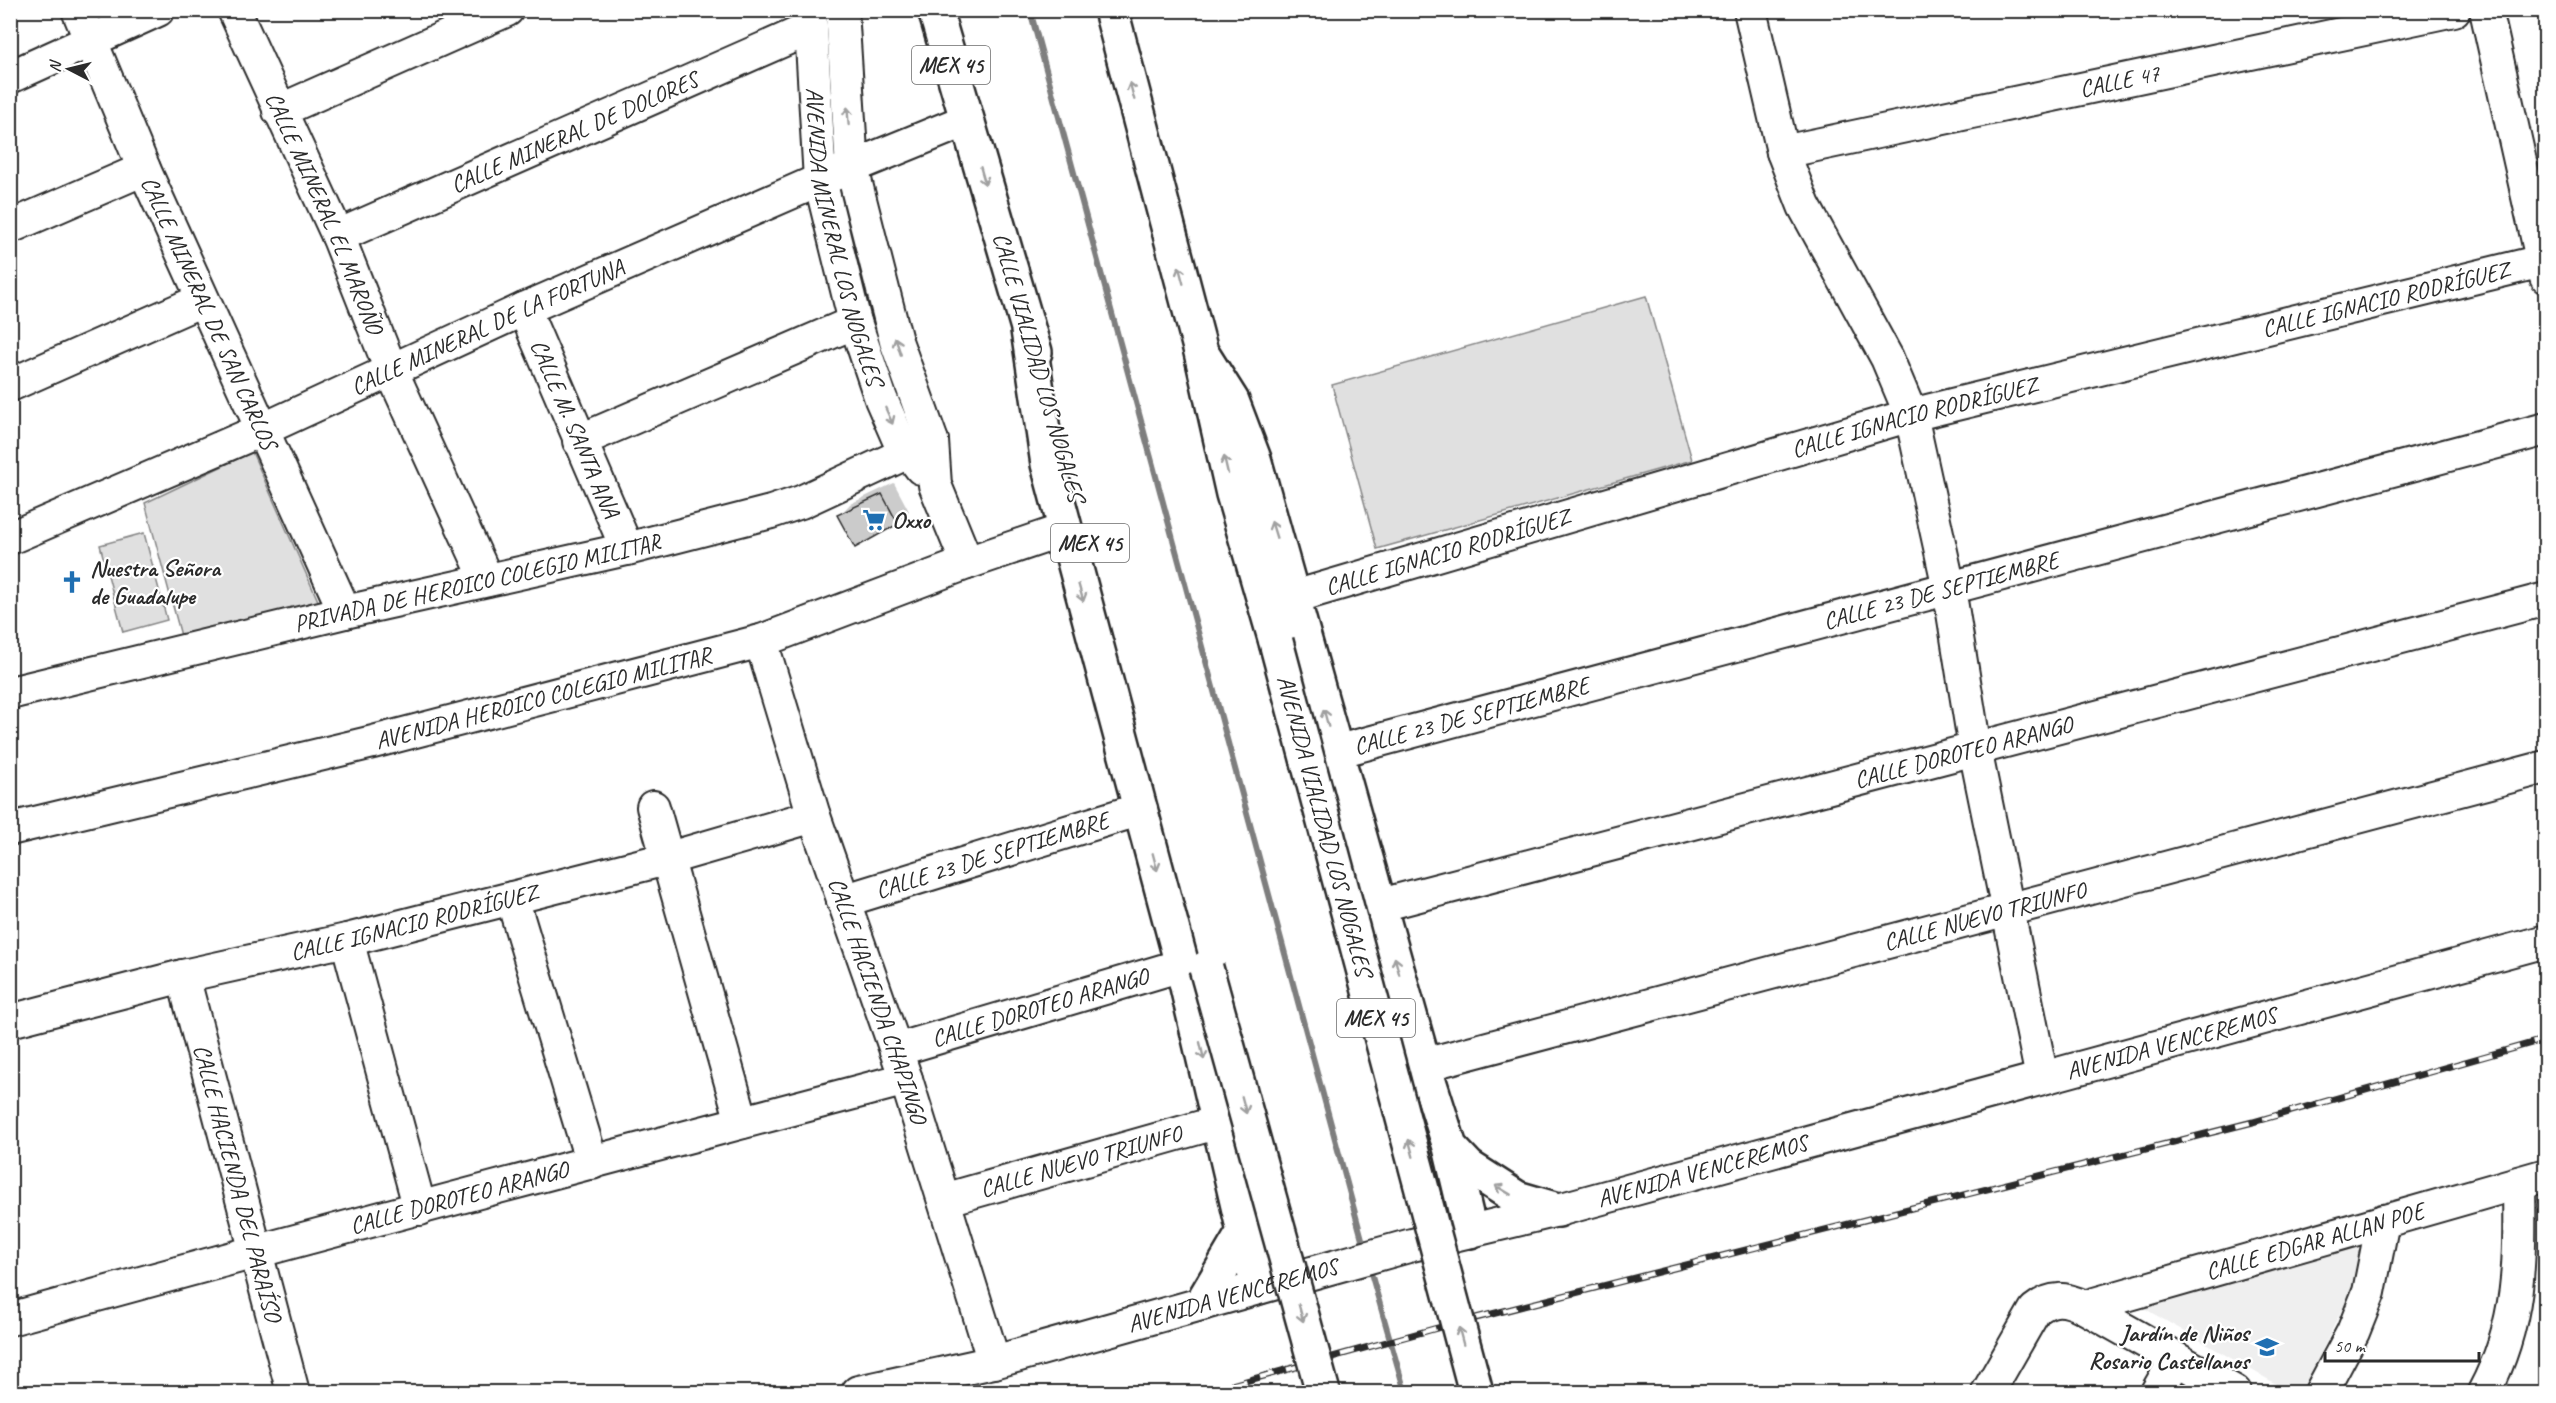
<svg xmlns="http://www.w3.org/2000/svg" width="2556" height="1403" font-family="Caveat,sans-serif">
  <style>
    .built { fill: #efefef }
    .green { fill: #e0e0e0; stroke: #868686; stroke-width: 1.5 }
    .shadow { fill: #0003 }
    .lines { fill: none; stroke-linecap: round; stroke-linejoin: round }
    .stream { stroke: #7e7e7e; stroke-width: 6 }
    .building { fill: #cbcbcb; stroke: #2b2b2b; stroke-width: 1.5 }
    .minor-casing { stroke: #2b2b2b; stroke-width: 36 }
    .highway-casing { stroke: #2b2b2b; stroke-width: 38 }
    .minor { stroke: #fff; stroke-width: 32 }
    .highway { stroke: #fff; stroke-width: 33 }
    .rail-casing { stroke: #2b2b2b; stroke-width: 7 }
    .rail { stroke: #fff; stroke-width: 4.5; stroke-dasharray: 14; stroke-linecap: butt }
    .highway-bridge-casing { stroke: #2b2b2b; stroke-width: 38; stroke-linecap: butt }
    .highway-bridge { stroke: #fff; stroke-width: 33 }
    .oneway { stroke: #a0a0a0 }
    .labels { text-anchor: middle; stroke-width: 4.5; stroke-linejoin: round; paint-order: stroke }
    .shield { fill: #fff; stroke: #6b6b6b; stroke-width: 1.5 }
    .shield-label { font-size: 22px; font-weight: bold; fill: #2b2b2b }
    .street-label { font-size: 24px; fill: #2b2b2b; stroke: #fff }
    .poi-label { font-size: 24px; font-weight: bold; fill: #2b2b2b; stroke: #fff; text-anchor: start }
  </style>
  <rect width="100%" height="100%" fill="#fff"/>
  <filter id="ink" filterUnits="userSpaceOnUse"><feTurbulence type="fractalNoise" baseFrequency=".0167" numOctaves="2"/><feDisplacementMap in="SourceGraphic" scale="12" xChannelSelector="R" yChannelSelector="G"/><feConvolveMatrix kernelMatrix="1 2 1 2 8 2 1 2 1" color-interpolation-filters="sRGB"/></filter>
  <g filter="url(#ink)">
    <path class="built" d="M 2346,1244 L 2360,1249 L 2356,1280 L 2302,1392 L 2290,1392 L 2133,1302 Z"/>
    <path class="green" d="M 1646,296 L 1692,460 L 1377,549 L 1332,385 Z
      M 252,452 L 323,612 L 183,643 L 145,503 Z
      M 144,533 L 167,620 L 123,632 L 100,545 Z"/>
    <path class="shadow" d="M 894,483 L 909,511 L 897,523 L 839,516 L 850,504 Z"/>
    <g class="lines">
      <path class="stream" d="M 1030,10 L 1365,1250
        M 1369,1266 L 1405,1392"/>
    </g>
    <path class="building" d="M 882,494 L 898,524 L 855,548 L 837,515 Z"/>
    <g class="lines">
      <g class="minor-casing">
        <g id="minor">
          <path id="s1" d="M 78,10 L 144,169 L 345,612"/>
          <path id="s2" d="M 234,10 L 338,236 L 391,370 L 487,580"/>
          <path id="s3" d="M 810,10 L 820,180 L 855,322 L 881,399 L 898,438 L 921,468"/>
          <path d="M 842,10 L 852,168 L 896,341 L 932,441 L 935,485 L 967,563"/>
          <path d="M 1750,10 L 1783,152 L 1804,206 L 1887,358 L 1911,415 L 1949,588 L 1975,749 L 2042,1078"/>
          <path d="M 2486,10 L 2546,277"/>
          <path d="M 10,77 L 158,10"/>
          <path d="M 279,111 L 507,10"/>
          <path id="s4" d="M 1783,152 L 2454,10"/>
          <path d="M 10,227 L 144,169"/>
          <path id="s5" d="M 338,236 L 811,28"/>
          <path id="s6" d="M 524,309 L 627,549"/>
          <path d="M 10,385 L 202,300"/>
          <path d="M 579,441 L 855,322"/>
          <path id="s7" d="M 10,538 L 264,429 L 524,309 L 820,180 L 967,120"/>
          <path id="s8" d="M 1294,597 L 1911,415 L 2542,261"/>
          <path id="s9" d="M 761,641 L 814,816 L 906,1079 L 994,1362"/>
          <path id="s10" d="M 10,693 L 345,612 L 627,549 L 771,512 L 801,502 L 932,441"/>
          <path id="s11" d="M 1335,752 L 2546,429"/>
          <path d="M 653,807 L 742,1122"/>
          <path id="s12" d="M 10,829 L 373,742 L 761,641 L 967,563 L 1064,530"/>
          <path d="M 512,898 L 592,1163"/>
          <path id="s13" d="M 843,901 L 1141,809"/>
          <path id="s14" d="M 1381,905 L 2546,599"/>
          <path d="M 347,940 L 420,1209"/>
          <path id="s15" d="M 183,976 L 293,1392"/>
          <path id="s16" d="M 10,1021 L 183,976 L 347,940 L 512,898 L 666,859 L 814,816"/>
          <path id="s17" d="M 896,1050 L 1182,965"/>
          <path id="s18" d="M 1424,1065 L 2546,767"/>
          <path id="s19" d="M 944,1200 L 1219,1122"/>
          <path id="s20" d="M 2084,1307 L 2546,1175"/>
          <path id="s21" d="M 10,1319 C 308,1236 608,1158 906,1079"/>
          <path id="s22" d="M 858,1392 L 994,1362 L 1412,1245 L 1558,1210 L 2546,941"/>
          <path d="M 1988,1392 L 2035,1310 C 2052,1296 2065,1298 2084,1307 L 2235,1392"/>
          <path d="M 2157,1392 L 2176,1359"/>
          <path d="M 2321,1392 L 2353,1332 L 2369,1292 L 2383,1221"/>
          <path d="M 2484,1392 C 2521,1322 2520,1260 2519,1183"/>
        </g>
      </g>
      <g class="highway-casing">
        <path id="highway" d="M 935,10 L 1035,352
          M 1111,10 L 1201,352 L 1233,494 L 1276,642
          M 1028,330 L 1048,464 L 1182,965 L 1244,1232 L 1202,1303
          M 1201,352 L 1232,401 L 1254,459 L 1424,1065 L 1450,1147 L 1469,1167 L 1517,1198 L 1558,1210
          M 1450,1147 L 1470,1231
          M 1244,1232 L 1258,1287"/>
      </g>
      <use href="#minor" class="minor"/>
      <use href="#highway" class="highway"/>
      <g class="rail-casing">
        <path id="rail" d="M 1206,1392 L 1448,1325 L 2253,1122 L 2546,1039"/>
      </g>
      <use href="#rail" class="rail"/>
      <g class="highway-bridge-casing">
        <g id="highway-bridge">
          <path id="s23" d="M 1276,642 L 1476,1392"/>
          <path d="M 1206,968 L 1323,1392"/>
        </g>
      </g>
      <use href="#highway-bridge" class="highway-bridge"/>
    </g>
    <defs><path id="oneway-shaft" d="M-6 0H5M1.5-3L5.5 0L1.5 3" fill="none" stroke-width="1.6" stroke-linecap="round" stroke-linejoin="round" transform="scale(1.5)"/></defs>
    <g class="oneway">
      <use href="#oneway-shaft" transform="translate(1132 91) rotate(-105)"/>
      <use href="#oneway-shaft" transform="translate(848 116) rotate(-94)"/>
      <use href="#oneway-shaft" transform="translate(983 176) rotate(74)"/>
      <use href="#oneway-shaft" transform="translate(1181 275) rotate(-105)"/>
      <use href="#oneway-shaft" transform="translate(898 346) rotate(-108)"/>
      <use href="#oneway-shaft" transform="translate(889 416) rotate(66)"/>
      <use href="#oneway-shaft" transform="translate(1226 465) rotate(-103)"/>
      <use href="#oneway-shaft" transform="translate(1274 530) rotate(-107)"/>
      <use href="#oneway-shaft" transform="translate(1081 593) rotate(74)"/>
      <use href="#oneway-shaft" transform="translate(1326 718) rotate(-105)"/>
      <use href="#oneway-shaft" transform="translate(1155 862) rotate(75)"/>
      <use href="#oneway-shaft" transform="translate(1397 966) rotate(-105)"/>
      <use href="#oneway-shaft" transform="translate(1202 1051) rotate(77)"/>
      <use href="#oneway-shaft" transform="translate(1244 1105) rotate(75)"/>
      <use href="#oneway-shaft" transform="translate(1411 1148) rotate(-105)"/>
      <use href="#oneway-shaft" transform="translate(1503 1190) rotate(-149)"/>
      <use href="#oneway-shaft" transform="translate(1301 1313) rotate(75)"/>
      <use href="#oneway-shaft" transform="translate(1461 1336) rotate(-105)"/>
    </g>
  </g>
  <defs>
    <g id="supermarket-bare" transform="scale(1.8)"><path d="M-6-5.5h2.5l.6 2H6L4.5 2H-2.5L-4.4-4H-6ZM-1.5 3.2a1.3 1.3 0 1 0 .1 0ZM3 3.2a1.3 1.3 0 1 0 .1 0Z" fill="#1f6fb2" stroke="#fff" stroke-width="2.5" paint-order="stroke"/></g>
    <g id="church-bare" transform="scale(1.8)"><path d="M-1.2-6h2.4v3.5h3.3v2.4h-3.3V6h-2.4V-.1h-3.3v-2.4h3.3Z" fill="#1f6fb2" stroke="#fff" stroke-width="2.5" paint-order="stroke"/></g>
    <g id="school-bare" transform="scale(1.8)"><path d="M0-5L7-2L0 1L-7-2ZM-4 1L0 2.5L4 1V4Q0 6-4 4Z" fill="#1f6fb2" stroke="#fff" stroke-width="2.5" paint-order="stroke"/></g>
  </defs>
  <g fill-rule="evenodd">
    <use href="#supermarket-bare" x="874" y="520"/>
    <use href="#church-bare" x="72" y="582"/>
    <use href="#school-bare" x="2267" y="1347"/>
  </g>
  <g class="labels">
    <g class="shield">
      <rect x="912" y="46" width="78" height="38" rx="4.5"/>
      <rect x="1051" y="524" width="78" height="38" rx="4.5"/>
      <rect x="1337" y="999" width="78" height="38" rx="4.5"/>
    </g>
    <g class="shield-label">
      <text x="951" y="73">MEX 45</text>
      <text x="1090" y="551">MEX 45</text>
      <text x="1376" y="1026">MEX 45</text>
    </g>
    <g class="street-label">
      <text dy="8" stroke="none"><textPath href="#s4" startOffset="344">CALLE 47</textPath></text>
      <text dy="8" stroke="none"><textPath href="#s5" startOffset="258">CALLE MINERAL DE DOLORES</textPath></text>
      <text dy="8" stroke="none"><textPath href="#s2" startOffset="222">CALLE MINERAL EL MAROÑO</textPath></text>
      <text dy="8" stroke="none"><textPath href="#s3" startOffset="230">AVENIDA MINERAL LOS NOGALES</textPath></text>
      <text dy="8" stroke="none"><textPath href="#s8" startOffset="1132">CALLE IGNACIO RODRÍGUEZ</textPath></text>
      <text dy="8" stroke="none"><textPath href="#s1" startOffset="330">CALLE MINERAL DE SAN CARLOS</textPath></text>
      <text dy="8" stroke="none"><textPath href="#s7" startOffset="522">CALLE MINERAL DE LA FORTUNA</textPath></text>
      <text transform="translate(1039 367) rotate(74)" y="8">CALLE VIALIDAD LOS NOGALES</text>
      <text dy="8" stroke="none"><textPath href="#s8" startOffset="646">CALLE IGNACIO RODRÍGUEZ</textPath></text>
      <text dy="8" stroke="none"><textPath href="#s6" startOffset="130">CALLE M. SANTA ANA</textPath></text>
      <text dy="8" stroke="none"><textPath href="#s8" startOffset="160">CALLE IGNACIO RODRÍGUEZ</textPath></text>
      <text dy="8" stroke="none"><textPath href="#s10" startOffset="480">PRIVADA DE HEROICO COLEGIO MILITAR</textPath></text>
      <text dy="8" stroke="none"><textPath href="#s11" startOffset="627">CALLE 23 DE SEPTIEMBRE</textPath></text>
      <text dy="8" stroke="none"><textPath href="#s12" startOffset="549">AVENIDA HEROICO COLEGIO MILITAR</textPath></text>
      <text dy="8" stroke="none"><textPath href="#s11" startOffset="141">CALLE 23 DE SEPTIEMBRE</textPath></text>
      <text dy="8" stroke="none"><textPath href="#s14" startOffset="602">CALLE DOROTEO ARANGO</textPath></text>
      <text dy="8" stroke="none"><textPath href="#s23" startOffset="190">AVENIDA VIALIDAD LOS NOGALES</textPath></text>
      <text dy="8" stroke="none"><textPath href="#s13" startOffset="156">CALLE 23 DE SEPTIEMBRE</textPath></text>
      <text dy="8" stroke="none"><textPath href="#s18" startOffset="580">CALLE NUEVO TRIUNFO</textPath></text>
      <text dy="8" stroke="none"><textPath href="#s16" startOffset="416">CALLE IGNACIO RODRÍGUEZ</textPath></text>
      <text dy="8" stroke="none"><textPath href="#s9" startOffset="378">CALLE HACIENDA CHAPINGO</textPath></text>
      <text dy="8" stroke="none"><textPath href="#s17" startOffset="150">CALLE DOROTEO ARANGO</textPath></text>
      <text dy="8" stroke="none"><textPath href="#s22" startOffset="1359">AVENIDA VENCEREMOS</textPath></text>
      <text dy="8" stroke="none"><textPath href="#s19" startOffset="142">CALLE NUEVO TRIUNFO</textPath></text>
      <text dy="8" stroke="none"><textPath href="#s22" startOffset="873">AVENIDA VENCEREMOS</textPath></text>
      <text dy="8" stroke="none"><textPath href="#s15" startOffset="214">CALLE HACIENDA DEL PARAÍSO</textPath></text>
      <text dy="8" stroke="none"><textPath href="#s21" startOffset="465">CALLE DOROTEO ARANGO</textPath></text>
      <text dy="8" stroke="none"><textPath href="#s20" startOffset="240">CALLE EDGAR ALLAN POE</textPath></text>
      <text dy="8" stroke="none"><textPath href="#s22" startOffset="387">AVENIDA VENCEREMOS</textPath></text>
    </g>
    <g class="poi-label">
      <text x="892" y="528">Oxxo</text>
      <text x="90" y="576">Nuestra Señora<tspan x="90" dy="28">de Guadalupe</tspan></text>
      <text x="2249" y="1341" text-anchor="end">Jardín de Niños<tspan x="2249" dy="28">Rosario Castellanos</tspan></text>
    </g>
  </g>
  <rect width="2556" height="1403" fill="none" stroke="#fff" stroke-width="36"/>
  <rect x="18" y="18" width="2520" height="1367" fill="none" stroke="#2b2b2b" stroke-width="2" filter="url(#ink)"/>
  <g transform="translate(69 69) rotate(277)" stroke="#ffffff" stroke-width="4.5" paint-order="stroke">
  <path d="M0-4.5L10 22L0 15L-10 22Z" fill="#2b2b2b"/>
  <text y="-9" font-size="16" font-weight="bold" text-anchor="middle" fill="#2b2b2b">N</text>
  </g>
  <path d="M2325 1352v9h154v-9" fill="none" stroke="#2b2b2b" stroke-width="3"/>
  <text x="2334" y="1352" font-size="18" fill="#2b2b2b" stroke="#ffffff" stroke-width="4.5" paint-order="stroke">50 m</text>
</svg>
